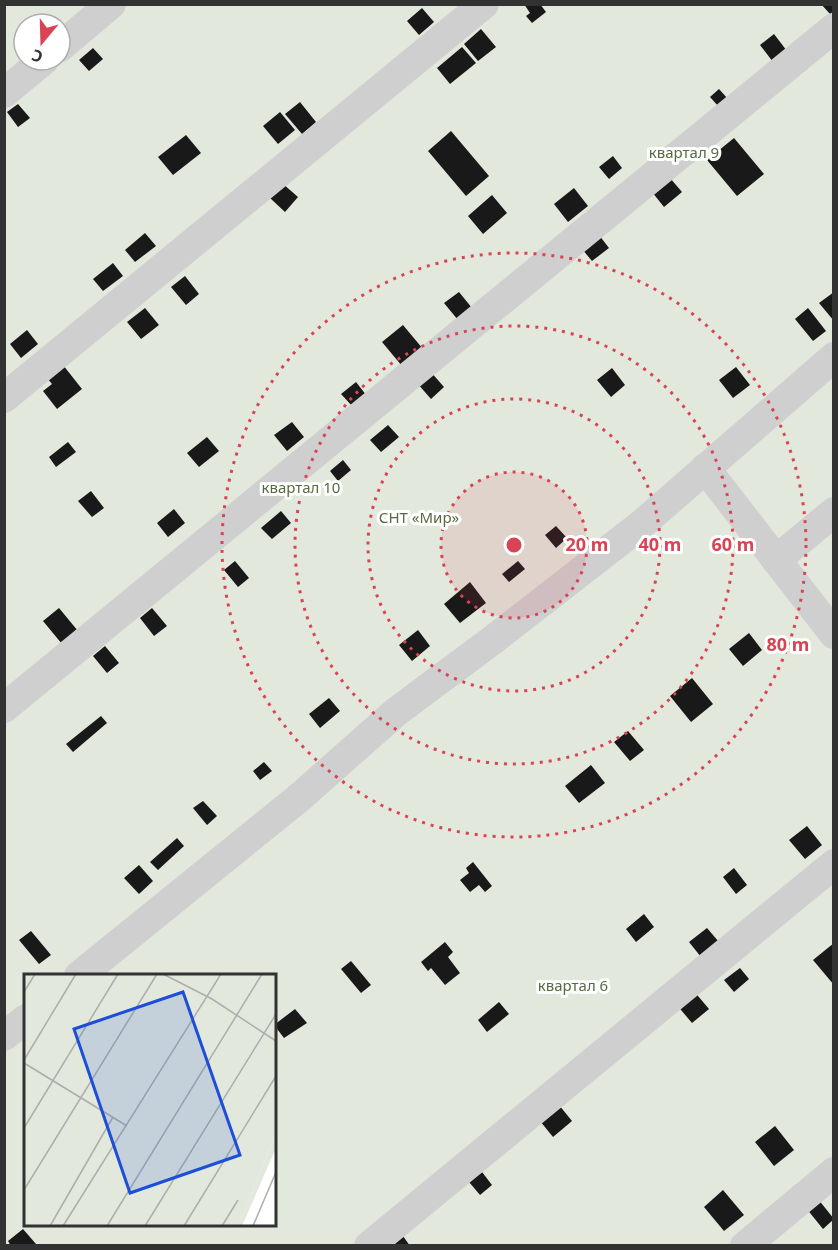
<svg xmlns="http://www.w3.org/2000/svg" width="838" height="1250" font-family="'Noto Sans',sans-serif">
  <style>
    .garden { fill: #e2e8dc; fill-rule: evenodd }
    .building { fill: #191919 }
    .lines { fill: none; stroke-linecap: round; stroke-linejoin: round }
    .minor { stroke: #cfcfcf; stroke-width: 30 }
    .ring { fill: none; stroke: #d94455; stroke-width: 3; stroke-dasharray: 3 6 }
    .labels { text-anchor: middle; stroke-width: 6; stroke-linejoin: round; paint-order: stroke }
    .park-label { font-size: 15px; fill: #576b42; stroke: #fff }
    .inset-road { fill: none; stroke: #adadad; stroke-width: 1.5 }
    .view { fill: #1d4ed8; fill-opacity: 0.15; stroke: #1d4ed8; stroke-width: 3 }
    .inset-edge { fill: none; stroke: #323232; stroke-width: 3 }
    .centre { fill: #d94455; stroke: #fff; stroke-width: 3 }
    .ring-label { font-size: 18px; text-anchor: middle; font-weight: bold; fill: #d94455; stroke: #fff; stroke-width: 6; stroke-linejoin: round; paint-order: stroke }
  </style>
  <rect width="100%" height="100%" fill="#fff"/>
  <path class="garden" d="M 5,5 L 833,5 L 833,1245 L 5,1246 ZM 24,24 L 60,24 L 60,60 L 24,60 ZM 26,976 L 274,976 L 274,1224 L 26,1224 Z"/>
  <path class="building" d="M 524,4 L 540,4 L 546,12 L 532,23 L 526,16 L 530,13 Z
    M 821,4 L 834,4 L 834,11 L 830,14 Z
    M 422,8 L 434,22 L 419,35 L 407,21 Z
    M 481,29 L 496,47 L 478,61 L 464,44 Z
    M 774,34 L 787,51 L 773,62 L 760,45 Z
    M 462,47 L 476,63 L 450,84 L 437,68 Z
    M 93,48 L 103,59 L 89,71 L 79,60 Z
    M 719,89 L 728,99 L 719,107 L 710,97 Z
    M 300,102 L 316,122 L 302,134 L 285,114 Z
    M 18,104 L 30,118 L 18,127 L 7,112 Z
    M 280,112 L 295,130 L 278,144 L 263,126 Z
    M 451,131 L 489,176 L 466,196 L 428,151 Z
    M 186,135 L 201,153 L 173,175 L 158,157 Z
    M 734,138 L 764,174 L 737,196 L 707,160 Z
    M 613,156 L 622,168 L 609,179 L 599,167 Z
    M 670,178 L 682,192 L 664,207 L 652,192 Z
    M 282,183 L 298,197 L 285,212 L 270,198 Z
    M 574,188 L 588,206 L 568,222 L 554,204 Z
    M 492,195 L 507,213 L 483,234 L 468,216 Z
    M 145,233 L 156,246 L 135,262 L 125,250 Z
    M 599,235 L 609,248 L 592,261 L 582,249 Z
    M 113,263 L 123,276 L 103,291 L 93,279 Z
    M 185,276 L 199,294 L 186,305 L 171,287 Z
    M 459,292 L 472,308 L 458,320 L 444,303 Z
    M 834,292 L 834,321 L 819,303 Z
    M 145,308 L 159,325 L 141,339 L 127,322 Z
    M 808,308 L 826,331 L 813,341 L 795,319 Z
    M 403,325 L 423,349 L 402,366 L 382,342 Z
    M 27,330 L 38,344 L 21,358 L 10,344 Z
    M 63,365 L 82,389 L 57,409 L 43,391 L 52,384 L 47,378 Z
    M 736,367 L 750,385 L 733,398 L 719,380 Z
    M 612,368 L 625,385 L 611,397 L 597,380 Z
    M 430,371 L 444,387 L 431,399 L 417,383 Z
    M 356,382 L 367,396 L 353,407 L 341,394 Z
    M 292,422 L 304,437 L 287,451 L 274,435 Z
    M 388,425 L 399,437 L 381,452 L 370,440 Z
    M 207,437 L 219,451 L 199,467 L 187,453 Z
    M 68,442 L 76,452 L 56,467 L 49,457 Z
    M 343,460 L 351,470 L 338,481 L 330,471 Z
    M 91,491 L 104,508 L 92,517 L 78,501 Z
    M 174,509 L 185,523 L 168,537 L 157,523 Z
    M 281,511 L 291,523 L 272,539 L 261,528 Z
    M 556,526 L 567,538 L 556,548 L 545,535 Z
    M 235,561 L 249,578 L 238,587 L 224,570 Z
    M 518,561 L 525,569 L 509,582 L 502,574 Z
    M 470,582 L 486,603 L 460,623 L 444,604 Z
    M 59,608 L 78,631 L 62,644 L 43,621 Z
    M 152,608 L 167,626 L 154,636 L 140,618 Z
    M 418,630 L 430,646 L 412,661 L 399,645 Z
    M 749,633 L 762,650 L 743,666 L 729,649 Z
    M 105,646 L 119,663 L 107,673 L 93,656 Z
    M 692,678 L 713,704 L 691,722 L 670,696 Z
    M 329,698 L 340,711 L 320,728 L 309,714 Z
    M 101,716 L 107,723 L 73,752 L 66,744 Z
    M 628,731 L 644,750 L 630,761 L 614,742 Z
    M 264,762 L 272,771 L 260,780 L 253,771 Z
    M 591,765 L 605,783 L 579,803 L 565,786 Z
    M 203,801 L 217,816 L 207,825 L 193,808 Z
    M 807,826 L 822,845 L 805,859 L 789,840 Z
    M 177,838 L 184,846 L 158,870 L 150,862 Z
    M 473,862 L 492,886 L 485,892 L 479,885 L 470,892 L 460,880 L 469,873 L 466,868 Z
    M 139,865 L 153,881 L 139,894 L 124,878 Z
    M 734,868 L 747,885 L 736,894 L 723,877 Z
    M 644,914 L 654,927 L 636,942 L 626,929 Z
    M 707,928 L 719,942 L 701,957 L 689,942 Z
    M 31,931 L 51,955 L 39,964 L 19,940 Z
    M 445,942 L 453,952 L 448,957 L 460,973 L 445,985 L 431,968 L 428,971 L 421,962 Z
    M 834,943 L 834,985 L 813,960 Z
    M 351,961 L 371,985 L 361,993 L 341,969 Z
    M 740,968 L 749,979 L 734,992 L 724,980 Z
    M 693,990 L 709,1009 L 692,1023 L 676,1004 Z
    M 499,1002 L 509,1014 L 487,1032 L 478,1020 Z
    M 295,1009 L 307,1023 L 284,1038 L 274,1025 Z
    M 559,1105 L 572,1121 L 553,1137 L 540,1121 Z
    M 775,1126 L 794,1150 L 774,1166 L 755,1142 Z
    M 482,1172 L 492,1185 L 480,1195 L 469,1182 Z
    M 723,1190 L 744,1215 L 724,1231 L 704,1207 Z
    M 818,1199 L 834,1219 L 823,1229 L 806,1208 Z
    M 23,1229 L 36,1244 L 11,1246 L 8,1241 Z
    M 403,1236 L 410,1246 L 391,1246 Z"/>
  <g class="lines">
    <path class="minor" d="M 60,47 L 111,4
      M 4,93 L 44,60
      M 4,398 L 484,4
      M 705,468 L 834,634
      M 776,560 L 834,512
      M 4,708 L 834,28
      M 79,976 L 300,797 L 396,712 L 494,639 L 642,524 L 834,357
      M 4,1036 L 26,1019
      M 369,1246 L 834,864
      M 745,1246 L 834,1172"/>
  </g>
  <circle cx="514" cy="545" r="73" fill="#d94455" fill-opacity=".12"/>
  <g class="ring">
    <circle cx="514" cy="545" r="73"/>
    <circle cx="514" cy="545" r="146"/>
    <circle cx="514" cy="545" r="219"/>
    <circle cx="514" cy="545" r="292"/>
  </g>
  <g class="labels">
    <g class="park-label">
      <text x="684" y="158">квартал 9</text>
      <text x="301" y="493">квартал 10</text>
      <text x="419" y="523">СНТ «Мир»</text>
      <text x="573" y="991">квартал 6</text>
    </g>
  </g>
  <g transform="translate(24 974)">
    <rect width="252" height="252" fill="#fff"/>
    <path d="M 252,159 L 252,174 L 218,252 L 214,252 Z" fill="#e2e8dc"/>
    <path d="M 0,0 L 252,0 L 252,159 L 214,252 L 0,252 Z" fill="#e2e8dc"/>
    <path class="inset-road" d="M 139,0 L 188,25 L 252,67M 0,18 L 11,0M 0,86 L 52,0M 0,89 L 103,152M 0,154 L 94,0M 0,216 L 133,0M 26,252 L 89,143M 39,252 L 197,0M 83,252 L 238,0M 121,252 L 252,40M 160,252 L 252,102M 198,252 L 214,226M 229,252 L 252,198"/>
    <path class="view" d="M 159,18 L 216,181 L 106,219 L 50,55 Z"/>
    <rect width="252" height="252" class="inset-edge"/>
  </g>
  <circle cx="514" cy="545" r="9" class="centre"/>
  <g class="ring-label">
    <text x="587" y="551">20 m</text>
    <text x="660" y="551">40 m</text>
    <text x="733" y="551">60 m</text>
    <text x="788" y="651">80 m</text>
  </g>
  <rect width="838" height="1250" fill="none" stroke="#323232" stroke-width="12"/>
  <g transform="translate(42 42) rotate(199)"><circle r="28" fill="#ffffff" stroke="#adadad" stroke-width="1.5"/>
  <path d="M0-4.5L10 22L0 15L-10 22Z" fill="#d94455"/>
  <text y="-9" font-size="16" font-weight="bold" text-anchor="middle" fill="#323232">С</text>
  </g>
</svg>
